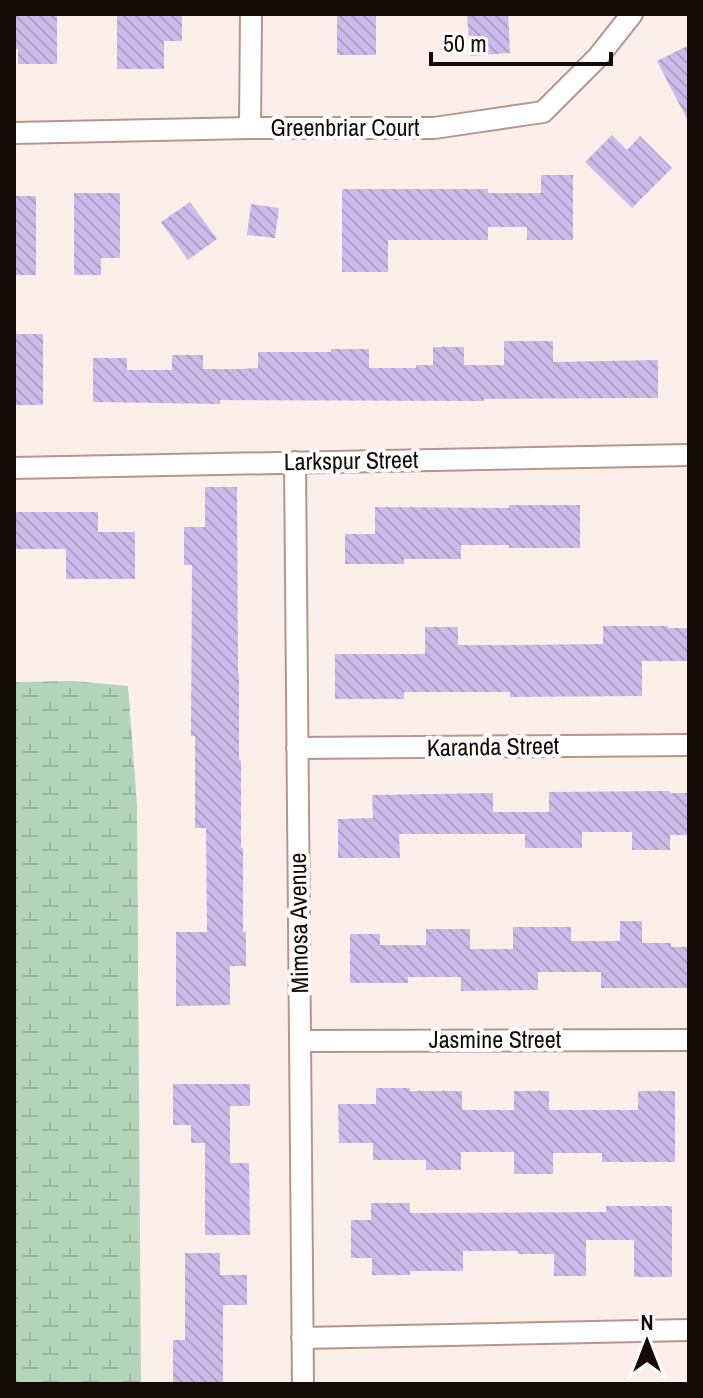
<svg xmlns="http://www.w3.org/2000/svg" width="703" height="1398" font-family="'Archivo Narrow',sans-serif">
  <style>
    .wetland { fill: url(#wetland-marsh) }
    .building { fill: url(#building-back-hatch) }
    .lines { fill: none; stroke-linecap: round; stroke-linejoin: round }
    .street-casing { stroke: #b4978a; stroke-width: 24 }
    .street { stroke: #fff; stroke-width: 20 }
    .labels { text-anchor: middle; stroke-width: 8; stroke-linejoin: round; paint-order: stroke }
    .street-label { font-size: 24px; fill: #150b06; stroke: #fff }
  </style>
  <defs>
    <pattern id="wetland-marsh" width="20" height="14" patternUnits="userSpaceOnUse" patternTransform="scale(2)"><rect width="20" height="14" fill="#b3d5b9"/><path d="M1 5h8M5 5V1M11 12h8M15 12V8" fill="none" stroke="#99b69e"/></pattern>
    <pattern id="building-back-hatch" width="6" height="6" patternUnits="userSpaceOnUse" patternTransform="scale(2)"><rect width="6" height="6" fill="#ccbbea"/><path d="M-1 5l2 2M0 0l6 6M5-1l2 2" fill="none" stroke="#ae9fc7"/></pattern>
  </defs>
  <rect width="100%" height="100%" fill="#fcefe9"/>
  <path class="wetland" d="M 73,681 L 128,686 L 137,805 L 141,1384 L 14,1384 L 14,682 Z"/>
  <path class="building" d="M 14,14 L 57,14 L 57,64 L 18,64 L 18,49 L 14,49 Z
    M 117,14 L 182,14 L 182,41 L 164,41 L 164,69 L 117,69 Z
    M 337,14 L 376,14 L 376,55 L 337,55 Z
    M 467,14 L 508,14 L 510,53 L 470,56 Z
    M 689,45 L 689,123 L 657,61 Z
    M 612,135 L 627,150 L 640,136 L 672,168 L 632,208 L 585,162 Z
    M 541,175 L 573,175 L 573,240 L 527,240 L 527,227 L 488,227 L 488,240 L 388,240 L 388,272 L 342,272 L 342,189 L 488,189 L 488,193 L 541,193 Z
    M 74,193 L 120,193 L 120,258 L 101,258 L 101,275 L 74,275 Z
    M 14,196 L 36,196 L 36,275 L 14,275 Z
    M 190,202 L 217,239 L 188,260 L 161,222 Z
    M 251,204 L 279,208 L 275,238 L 247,235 Z
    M 14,334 L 43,334 L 43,405 L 14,405 Z
    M 504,341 L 553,341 L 553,362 L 658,360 L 658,398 L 484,399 L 484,401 L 220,400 L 220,404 L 93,402 L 93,358 L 127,358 L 127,370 L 172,370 L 172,355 L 203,355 L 203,369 L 241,369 L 258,368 L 258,352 L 331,352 L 331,349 L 369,349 L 369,368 L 416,368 L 416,365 L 433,365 L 433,347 L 464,347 L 464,365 L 504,365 Z
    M 205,487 L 237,487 L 238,674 L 239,674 L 239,760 L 241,760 L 241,848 L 243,848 L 243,932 L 246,932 L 246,966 L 230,966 L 230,1005 L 176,1006 L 176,932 L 207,932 L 206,828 L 195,828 L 195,736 L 191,736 L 192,565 L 184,565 L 184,527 L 205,527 Z
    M 509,505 L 580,505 L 580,548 L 509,548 L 509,545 L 461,545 L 461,559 L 404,559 L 404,564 L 345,564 L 345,534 L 375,534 L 375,507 L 509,508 Z
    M 14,512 L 98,512 L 98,532 L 135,532 L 135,579 L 66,579 L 66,549 L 14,549 Z
    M 603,626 L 668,626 L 668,628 L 689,628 L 689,661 L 642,661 L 642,696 L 510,697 L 510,692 L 404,692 L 404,699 L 335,699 L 335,654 L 425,654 L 425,627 L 458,627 L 458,645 L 510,645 L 603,644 Z
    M 670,791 L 670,793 L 689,793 L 689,835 L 670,835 L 670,850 L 632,850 L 632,832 L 582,832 L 582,848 L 525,848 L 525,834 L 399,834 L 400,858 L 338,858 L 338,819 L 373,818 L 372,795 L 493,793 L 493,812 L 549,812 L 549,792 Z
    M 620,921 L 642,921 L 642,943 L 671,943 L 671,947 L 689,947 L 689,988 L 601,988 L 601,972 L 538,972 L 538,990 L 461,991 L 461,977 L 408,977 L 408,983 L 350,983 L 350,934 L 380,934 L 380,945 L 426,945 L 426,929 L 470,929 L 470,949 L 513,949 L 513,927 L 571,927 L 571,941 L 620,941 Z
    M 173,1084 L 250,1084 L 250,1106 L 230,1106 L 230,1163 L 249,1163 L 250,1235 L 205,1235 L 205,1143 L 191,1143 L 191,1125 L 173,1125 Z
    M 376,1088 L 410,1088 L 410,1091 L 462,1091 L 462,1110 L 514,1110 L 514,1091 L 549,1091 L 549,1110 L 638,1110 L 638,1091 L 675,1091 L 675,1162 L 602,1162 L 602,1153 L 553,1153 L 553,1174 L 514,1174 L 514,1152 L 461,1152 L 461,1170 L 426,1170 L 426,1160 L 373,1160 L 373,1143 L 339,1143 L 338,1104 L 376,1104 Z
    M 371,1203 L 410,1203 L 410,1213 L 606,1212 L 606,1206 L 672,1206 L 672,1277 L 634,1277 L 634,1240 L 586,1240 L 586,1276 L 554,1276 L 554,1254 L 518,1254 L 518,1251 L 463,1251 L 463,1271 L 410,1271 L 410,1275 L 372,1275 L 372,1258 L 351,1258 L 351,1220 L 371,1220 Z
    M 185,1253 L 220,1253 L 220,1275 L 247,1275 L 247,1305 L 223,1305 L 223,1384 L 173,1384 L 173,1340 L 185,1340 Z"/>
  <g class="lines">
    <g class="street-casing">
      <path id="street" d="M 250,128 L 251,14
        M 14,133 L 250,128 L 434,128 L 543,112 L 598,57 L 632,14
        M 295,462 L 303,1384
        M 14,468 L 689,455
        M 297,748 L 689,745
        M 301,1041 L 689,1040
        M 302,1338 L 689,1330"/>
    </g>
    <use href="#street" class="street"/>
  </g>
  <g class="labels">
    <g class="street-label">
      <text x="345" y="136">Greenbriar Court</text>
      <text transform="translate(351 461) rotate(-1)" y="8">Larkspur Street</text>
      <text transform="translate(493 747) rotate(-1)" y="8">Karanda Street</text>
      <text transform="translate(299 923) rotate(-91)" y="8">Mimosa Avenue</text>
      <text x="495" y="1048">Jasmine Street</text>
    </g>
  </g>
  <rect width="703" height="1398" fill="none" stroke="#150b06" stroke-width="32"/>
  <g transform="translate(647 1342)" stroke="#ffffff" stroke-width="6" paint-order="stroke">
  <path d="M0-6L14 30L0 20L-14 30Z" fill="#150b06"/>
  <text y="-12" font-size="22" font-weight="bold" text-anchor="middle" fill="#150b06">N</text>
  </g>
  <path d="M431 52v12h180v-12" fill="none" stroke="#150b06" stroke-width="4"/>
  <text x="443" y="52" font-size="24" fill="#150b06" stroke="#ffffff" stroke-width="6" paint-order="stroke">50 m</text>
</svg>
